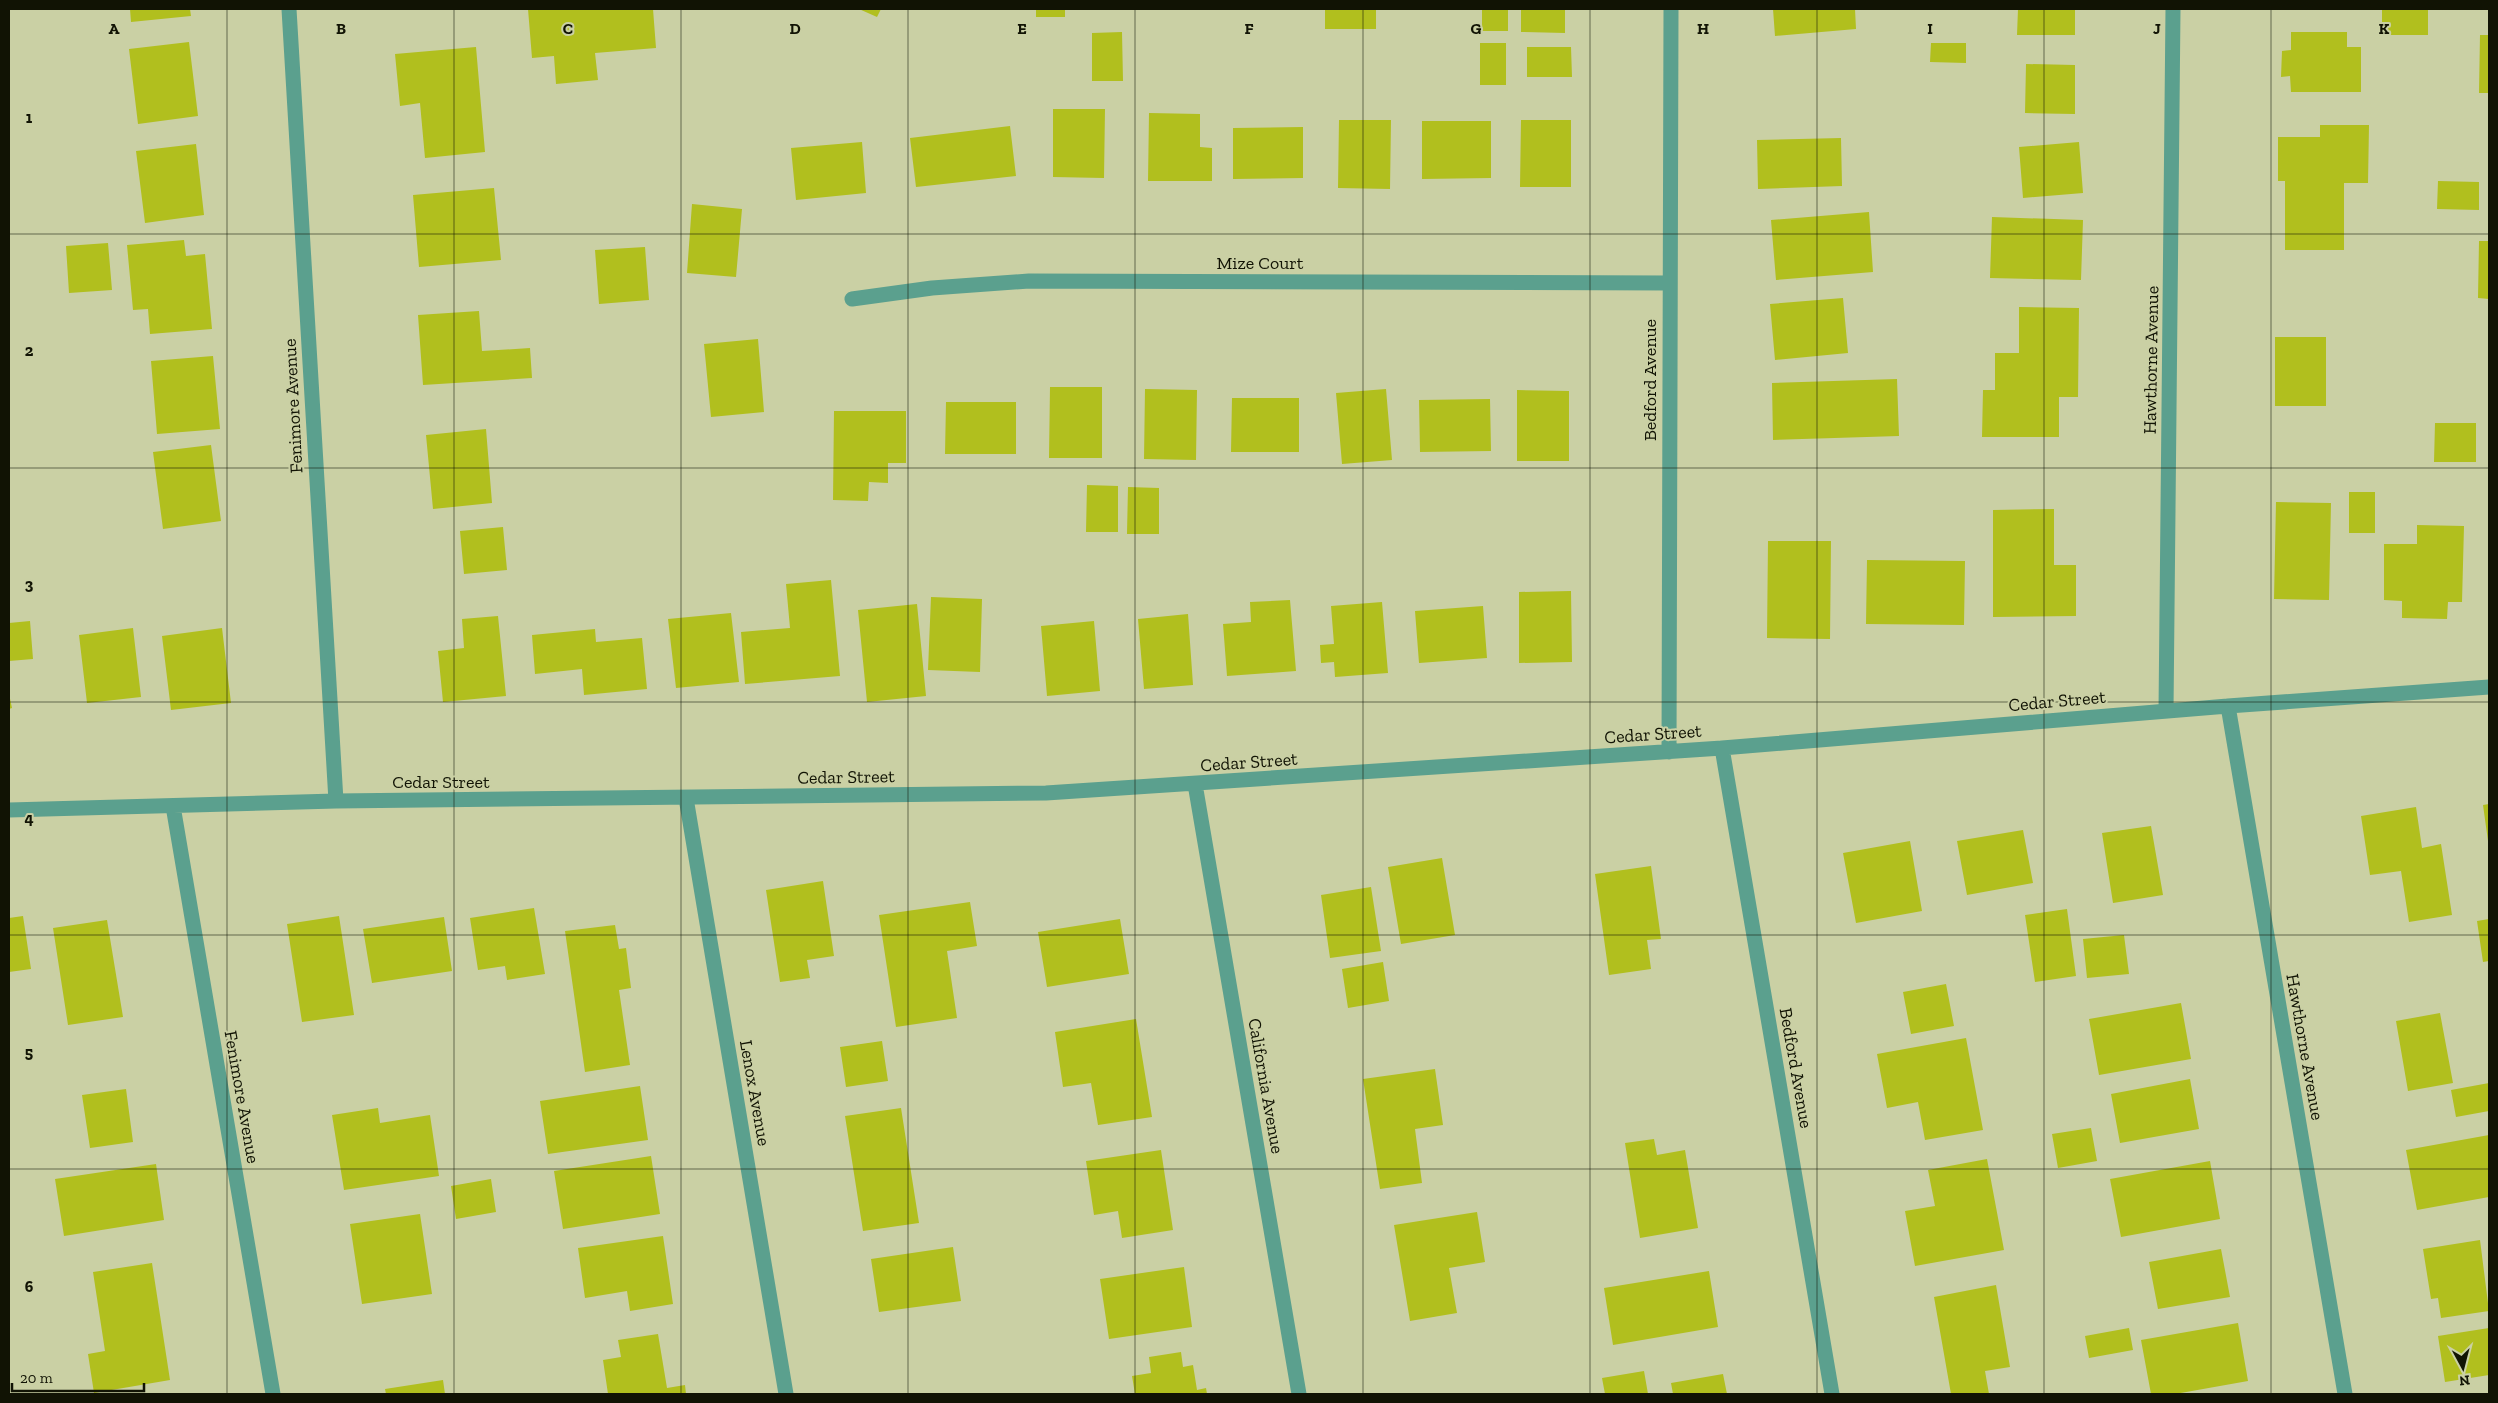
<svg xmlns="http://www.w3.org/2000/svg" width="2498" height="1403" font-family="'Zilla Slab',serif">
  <style>
    .building { fill: #b1bf1e }
    .lines { fill: none; stroke-linecap: round; stroke-linejoin: round }
    .minor { stroke: #5ba08e; stroke-width: 15 }
    .grid { fill: none; stroke: #111304; stroke-width: 1; stroke-opacity: 0.55 }
    .labels { text-anchor: middle; stroke-width: 4; stroke-linejoin: round; paint-order: stroke }
    .street-label { font-size: 18px; fill: #111304; stroke: #cad0a4 }
    .grid-label { font-size: 16px; text-anchor: middle; font-weight: bold; fill: #111304; stroke: #cad0a4; stroke-width: 4; stroke-linejoin: round; paint-order: stroke }
  </style>
  <rect width="100%" height="100%" fill="#cad0a4"/>
  <path class="building" d="M 130,9 L 190,9 L 191,16 L 131,22 Z
    M 528,9 L 653,9 L 656,48 L 595,53 L 598,80 L 556,84 L 554,56 L 532,58 Z
    M 859,9 L 881,9 L 877,17 Z
    M 1036,9 L 1065,9 L 1065,17 L 1036,17 Z
    M 1325,9 L 1376,9 L 1376,29 L 1325,29 Z
    M 1482,9 L 1508,9 L 1508,31 L 1482,31 Z
    M 1521,9 L 1565,9 L 1565,33 L 1521,32 Z
    M 1773,9 L 1855,9 L 1856,29 L 1775,36 Z
    M 2018,9 L 2075,9 L 2075,35 L 2017,35 Z
    M 2382,9 L 2428,9 L 2428,35 L 2382,35 Z
    M 1122,32 L 1123,81 L 1092,81 L 1092,33 Z
    M 2291,32 L 2347,32 L 2347,47 L 2361,47 L 2361,92 L 2291,92 L 2290,76 L 2281,77 L 2282,51 L 2291,50 Z
    M 2480,35 L 2489,35 L 2489,93 L 2479,93 Z
    M 189,42 L 198,116 L 138,124 L 129,49 Z
    M 1480,43 L 1506,43 L 1506,85 L 1480,85 Z
    M 1931,43 L 1966,43 L 1966,63 L 1930,62 Z
    M 476,47 L 485,152 L 425,158 L 420,103 L 400,106 L 395,54 Z
    M 1527,47 L 1571,47 L 1572,77 L 1527,77 Z
    M 2026,64 L 2075,65 L 2075,114 L 2025,113 Z
    M 1053,109 L 1105,109 L 1104,178 L 1053,177 Z
    M 1149,113 L 1200,114 L 1200,147 L 1212,148 L 1212,181 L 1148,181 Z
    M 1339,120 L 1391,120 L 1390,189 L 1338,188 Z
    M 1521,120 L 1571,120 L 1571,187 L 1520,187 Z
    M 1422,121 L 1491,121 L 1491,178 L 1422,179 Z
    M 2320,125 L 2369,125 L 2368,183 L 2344,183 L 2344,250 L 2285,250 L 2285,181 L 2278,181 L 2278,137 L 2320,137 Z
    M 1010,126 L 1016,176 L 916,187 L 910,138 Z
    M 1303,127 L 1303,178 L 1233,179 L 1233,128 Z
    M 1841,138 L 1842,186 L 1758,189 L 1757,140 Z
    M 862,142 L 866,193 L 796,200 L 791,148 Z
    M 2079,142 L 2083,193 L 2023,198 L 2019,147 Z
    M 196,144 L 204,215 L 145,223 L 136,151 Z
    M 2438,181 L 2479,182 L 2479,210 L 2437,209 Z
    M 494,188 L 501,260 L 419,267 L 413,195 Z
    M 692,204 L 742,209 L 736,277 L 687,273 Z
    M 1869,212 L 1873,272 L 1776,280 L 1771,220 Z
    M 1992,217 L 2083,220 L 2081,280 L 1990,278 Z
    M 184,240 L 186,256 L 205,254 L 212,329 L 150,334 L 148,309 L 133,310 L 127,245 Z
    M 2479,241 L 2489,241 L 2489,299 L 2478,298 Z
    M 108,243 L 112,290 L 69,293 L 66,246 Z
    M 645,247 L 649,300 L 599,304 L 595,250 Z
    M 1843,298 L 1848,353 L 1775,360 L 1770,304 Z
    M 2019,307 L 2079,308 L 2078,397 L 2059,397 L 2059,437 L 1982,437 L 1983,390 L 1995,390 L 1995,353 L 2019,353 Z
    M 479,311 L 482,351 L 530,348 L 532,378 L 423,385 L 418,315 Z
    M 2275,337 L 2326,337 L 2326,406 L 2275,406 Z
    M 758,339 L 764,412 L 711,417 L 704,344 Z
    M 213,356 L 220,429 L 157,434 L 151,361 Z
    M 1897,379 L 1899,436 L 1773,440 L 1772,383 Z
    M 1050,387 L 1102,387 L 1102,458 L 1049,458 Z
    M 1145,389 L 1197,390 L 1196,460 L 1144,459 Z
    M 1386,389 L 1392,460 L 1342,464 L 1336,393 Z
    M 1517,390 L 1569,391 L 1569,461 L 1517,461 Z
    M 1232,398 L 1299,398 L 1299,452 L 1231,452 Z
    M 1490,399 L 1491,451 L 1420,452 L 1419,400 Z
    M 946,402 L 1016,402 L 1016,454 L 945,454 Z
    M 834,411 L 906,411 L 906,463 L 888,463 L 888,483 L 869,482 L 868,501 L 833,500 Z
    M 2435,423 L 2476,423 L 2476,462 L 2434,462 Z
    M 486,429 L 492,503 L 433,509 L 426,435 Z
    M 211,445 L 221,521 L 163,529 L 153,452 Z
    M 1087,485 L 1118,486 L 1118,532 L 1086,532 Z
    M 1128,487 L 1159,488 L 1159,534 L 1127,534 Z
    M 2349,492 L 2375,492 L 2375,533 L 2349,533 Z
    M 2276,502 L 2331,503 L 2329,600 L 2274,599 Z
    M 2054,509 L 2054,565 L 2076,565 L 2076,616 L 1993,617 L 1993,510 Z
    M 2417,525 L 2464,526 L 2462,602 L 2448,602 L 2447,619 L 2402,618 L 2402,601 L 2384,600 L 2384,544 L 2417,544 Z
    M 503,527 L 507,570 L 464,574 L 460,531 Z
    M 1768,541 L 1831,541 L 1830,639 L 1767,638 Z
    M 1867,560 L 1965,561 L 1964,625 L 1866,624 Z
    M 831,580 L 840,676 L 745,684 L 741,632 L 790,628 L 786,584 Z
    M 1571,591 L 1572,662 L 1519,663 L 1519,592 Z
    M 931,597 L 982,599 L 980,672 L 928,670 Z
    M 1290,600 L 1296,671 L 1227,676 L 1223,624 L 1251,622 L 1250,602 Z
    M 1382,602 L 1388,673 L 1335,677 L 1334,662 L 1321,663 L 1320,645 L 1334,644 L 1331,606 Z
    M 917,604 L 926,696 L 867,702 L 858,610 Z
    M 1483,606 L 1487,658 L 1419,663 L 1415,611 Z
    M 731,613 L 739,682 L 676,688 L 668,619 Z
    M 1188,614 L 1193,685 L 1144,689 L 1138,619 Z
    M 498,616 L 506,696 L 443,702 L 438,651 L 464,648 L 462,619 Z
    M 30,621 L 33,659 L 9,661 L 9,623 Z
    M 1094,621 L 1100,691 L 1047,696 L 1041,626 Z
    M 133,628 L 141,697 L 87,703 L 79,635 Z
    M 222,628 L 231,703 L 171,710 L 162,636 Z
    M 595,629 L 596,642 L 642,638 L 647,689 L 584,695 L 582,669 L 535,674 L 532,635 Z
    M 9,694 L 12,708 L 9,709 Z
    M 2489,804 L 2489,840 L 2488,841 L 2483,805 Z
    M 2416,807 L 2422,848 L 2441,844 L 2452,915 L 2409,922 L 2401,871 L 2370,875 L 2361,816 Z
    M 2151,826 L 2163,895 L 2113,903 L 2102,833 Z
    M 2023,830 L 2033,883 L 1967,895 L 1957,841 Z
    M 1910,841 L 1922,911 L 1856,923 L 1843,853 Z
    M 1442,858 L 1455,935 L 1401,944 L 1388,867 Z
    M 1651,866 L 1661,939 L 1647,940 L 1651,969 L 1609,975 L 1595,874 Z
    M 823,881 L 834,956 L 807,960 L 810,978 L 780,982 L 766,890 Z
    M 1371,887 L 1381,951 L 1330,958 L 1321,895 Z
    M 970,902 L 977,946 L 947,951 L 957,1018 L 896,1027 L 879,915 Z
    M 534,908 L 545,974 L 507,980 L 505,966 L 478,970 L 470,918 Z
    M 2067,909 L 2076,976 L 2035,982 L 2025,915 Z
    M 23,916 L 31,969 L 9,972 L 9,918 Z
    M 339,916 L 354,1015 L 302,1022 L 287,924 Z
    M 444,917 L 452,971 L 372,983 L 363,929 Z
    M 1120,919 L 1129,974 L 1047,987 L 1038,932 Z
    M 2489,919 L 2489,961 L 2483,962 L 2477,921 Z
    M 107,920 L 123,1017 L 68,1025 L 53,928 Z
    M 615,925 L 619,949 L 626,948 L 631,988 L 619,990 L 630,1065 L 585,1072 L 565,931 Z
    M 2124,935 L 2129,974 L 2087,978 L 2083,939 Z
    M 1383,962 L 1389,1001 L 1348,1008 L 1342,969 Z
    M 1946,984 L 1954,1026 L 1911,1034 L 1903,992 Z
    M 2181,1003 L 2191,1059 L 2099,1075 L 2089,1019 Z
    M 2440,1013 L 2453,1083 L 2408,1091 L 2396,1021 Z
    M 1136,1019 L 1152,1117 L 1098,1125 L 1091,1083 L 1063,1087 L 1055,1032 Z
    M 1966,1038 L 1983,1130 L 1925,1140 L 1918,1102 L 1887,1108 L 1877,1054 Z
    M 882,1041 L 888,1081 L 846,1087 L 840,1047 Z
    M 1435,1069 L 1443,1125 L 1415,1129 L 1422,1183 L 1380,1189 L 1363,1079 Z
    M 2190,1079 L 2199,1129 L 2120,1143 L 2111,1094 Z
    M 2489,1083 L 2489,1111 L 2456,1117 L 2451,1090 Z
    M 640,1086 L 648,1140 L 548,1154 L 540,1101 Z
    M 126,1089 L 133,1142 L 90,1148 L 82,1095 Z
    M 378,1108 L 380,1123 L 430,1115 L 439,1176 L 344,1190 L 332,1115 Z
    M 901,1108 L 919,1223 L 863,1231 L 845,1116 Z
    M 2091,1128 L 2097,1161 L 2058,1168 L 2052,1134 Z
    M 2489,1135 L 2489,1197 L 2417,1210 L 2406,1150 Z
    M 1654,1139 L 1657,1155 L 1685,1150 L 1698,1228 L 1640,1238 L 1625,1143 Z
    M 1161,1150 L 1173,1230 L 1122,1238 L 1118,1211 L 1094,1215 L 1086,1161 Z
    M 651,1156 L 660,1214 L 563,1229 L 554,1171 Z
    M 1987,1159 L 2004,1250 L 1915,1266 L 1905,1211 L 1935,1206 L 1928,1170 Z
    M 2210,1161 L 2220,1219 L 2121,1237 L 2110,1179 Z
    M 156,1164 L 164,1220 L 64,1236 L 55,1179 Z
    M 491,1179 L 496,1212 L 456,1219 L 451,1186 Z
    M 1477,1212 L 1485,1262 L 1449,1268 L 1457,1313 L 1410,1321 L 1394,1225 Z
    M 420,1214 L 432,1294 L 362,1304 L 350,1224 Z
    M 663,1236 L 673,1304 L 630,1311 L 627,1291 L 585,1298 L 578,1248 Z
    M 2480,1240 L 2489,1311 L 2441,1318 L 2438,1298 L 2431,1299 L 2423,1249 Z
    M 953,1247 L 961,1301 L 879,1312 L 871,1259 Z
    M 2221,1249 L 2230,1297 L 2158,1309 L 2149,1262 Z
    M 152,1263 L 170,1380 L 94,1393 L 88,1354 L 105,1351 L 93,1272 Z
    M 1184,1267 L 1192,1327 L 1109,1339 L 1100,1279 Z
    M 1709,1271 L 1718,1327 L 1613,1345 L 1604,1288 Z
    M 1996,1285 L 2010,1367 L 1985,1371 L 1989,1394 L 1951,1394 L 1934,1297 Z
    M 2238,1323 L 2248,1381 L 2175,1394 L 2151,1394 L 2141,1340 Z
    M 2129,1328 L 2133,1350 L 2089,1358 L 2085,1336 Z
    M 2489,1328 L 2489,1375 L 2445,1382 L 2438,1336 Z
    M 658,1334 L 667,1388 L 685,1385 L 686,1394 L 608,1394 L 603,1360 L 621,1357 L 618,1340 Z
    M 1181,1352 L 1183,1367 L 1193,1365 L 1197,1390 L 1206,1388 L 1207,1394 L 1135,1394 L 1132,1376 L 1151,1373 L 1149,1357 Z
    M 1644,1371 L 1648,1394 L 1605,1394 L 1602,1378 Z
    M 1723,1374 L 1727,1394 L 1673,1394 L 1671,1383 Z
    M 443,1380 L 445,1394 L 386,1394 L 385,1389 Z"/>
  <g class="lines">
    <path class="minor" d="M 289,9 L 336,801
      M 852,299 L 932,288 L 1029,281 L 1669,283
      M 2228,706 L 2345,1394
      M 2166,711 L 2173,9
      M 1722,748 L 1832,1394
      M 1669,752 L 1671,9
      M 1195,784 L 1299,1394
      M 686,798 L 786,1394
      M 173,806 L 273,1394
      M 9,810 L 336,801 L 1046,793 L 1722,748 L 2228,706 L 2489,687"/>
  </g>
  <path class="grid" d="M 227,9 L 227,1394M 454,9 L 454,1394M 681,9 L 681,1394M 908,9 L 908,1394M 1135,9 L 1135,1394M 1363,9 L 1363,1394M 1590,9 L 1590,1394M 1817,9 L 1817,1394M 2044,9 L 2044,1394M 2271,9 L 2271,1394M 9,234 L 2489,234M 9,468 L 2489,468M 9,702 L 2489,702M 9,935 L 2489,935M 9,1169 L 2489,1169"/>
  <g class="labels">
    <g class="street-label">
      <text x="1260" y="269">Mize Court</text>
      <text transform="translate(2151 360) rotate(-89)" y="6">Hawthorne Avenue</text>
      <text transform="translate(1650 380) rotate(-90)" y="6">Bedford Avenue</text>
      <text transform="translate(293 406) rotate(-93)" y="6">Fenimore Avenue</text>
      <text transform="translate(2057 701) rotate(-5)" y="6">Cedar Street</text>
      <text transform="translate(1653 734) rotate(-4)" y="6">Cedar Street</text>
      <text transform="translate(1249 762) rotate(-4)" y="6">Cedar Street</text>
      <text transform="translate(846 777) rotate(-1)" y="6">Cedar Street</text>
      <text x="441" y="788">Cedar Street</text>
      <text transform="translate(2305 1047) rotate(80)" y="6">Hawthorne Avenue</text>
      <text transform="translate(1796 1068) rotate(80)" y="6">Bedford Avenue</text>
      <text transform="translate(1266 1086) rotate(80)" y="6">California Avenue</text>
      <text transform="translate(755 1093) rotate(80)" y="6">Lenox Avenue</text>
      <text transform="translate(242 1097) rotate(80)" y="6">Fenimore Avenue</text>
    </g>
  </g>
  <g class="grid-label">
    <text x="114" y="34">A</text>
    <text x="341" y="34">B</text>
    <text x="568" y="34">C</text>
    <text x="795" y="34">D</text>
    <text x="1022" y="34">E</text>
    <text x="1249" y="34">F</text>
    <text x="1476" y="34">G</text>
    <text x="1703" y="34">H</text>
    <text x="1930" y="34">I</text>
    <text x="2157" y="34">J</text>
    <text x="2384" y="34">K</text>
    <text x="29" y="123">1</text>
    <text x="29" y="356">2</text>
    <text x="29" y="590">3</text>
    <text x="29" y="824">4</text>
    <text x="29" y="1058">5</text>
    <text x="29" y="1292">6</text>
  </g>
  <rect width="2498" height="1403" fill="none" stroke="#111304" stroke-width="20"/>
  <g transform="translate(2463 1368) rotate(173)" stroke="#cad0a4" stroke-width="4" paint-order="stroke">
  <path d="M0-4L9 19L0 12L-9 19Z" fill="#111304"/>
  <text y="-8" font-size="14" font-weight="bold" text-anchor="middle" fill="#111304">N</text>
  </g>
  <path d="M12 1383v8h132v-8" fill="none" stroke="#111304" stroke-width="2.5"/>
  <text x="20" y="1383" font-size="15" fill="#111304" stroke="#cad0a4" stroke-width="4" paint-order="stroke">20 m</text>
</svg>
